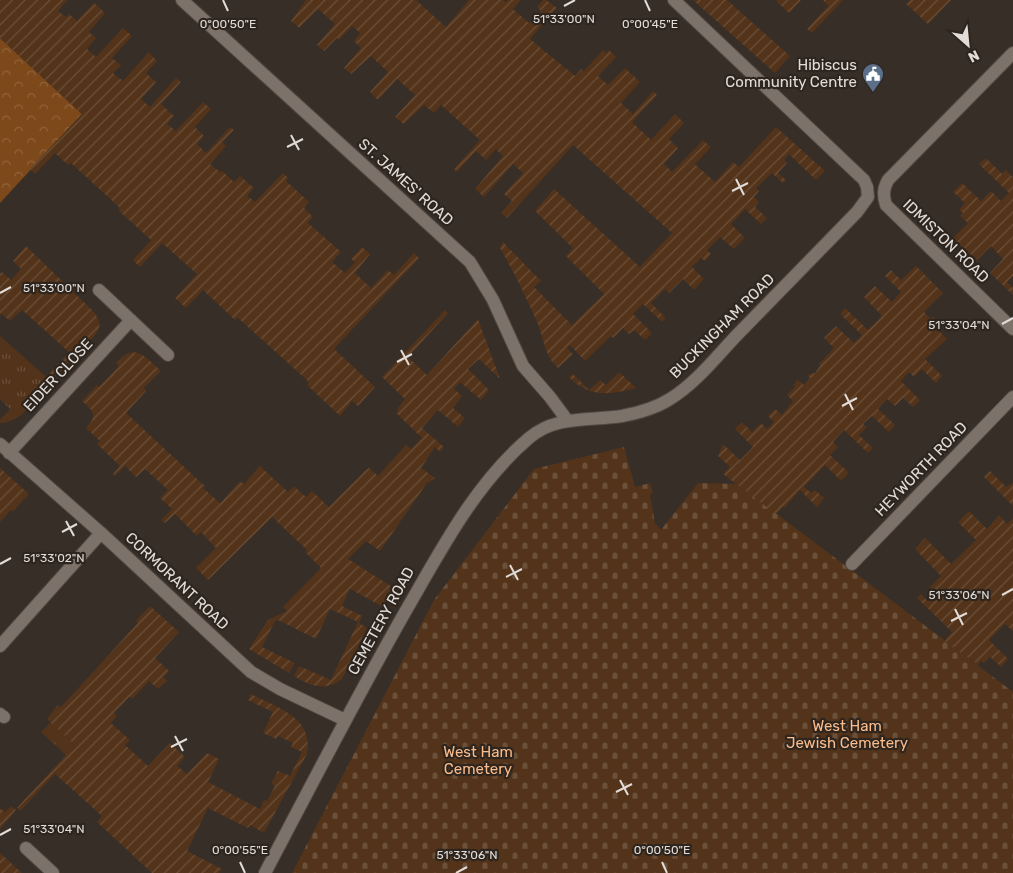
<svg xmlns="http://www.w3.org/2000/svg" width="1013" height="873" font-family="Rubik,sans-serif">
  <style>
    .grass { fill: url(#grass-tufts) }
    .forest { fill: url(#forest-crowns) }
    .cemetery { fill: url(#cemetery-stones) }
    .garden { fill: url(#garden-furrows) }
    .lines { fill: none; stroke-linecap: round; stroke-linejoin: round }
    .street-casing { stroke: #524944; stroke-width: 14 }
    .street { stroke: #7c726a; stroke-width: 12 }
    .ticks { fill: none; stroke: #e2dcd8; stroke-width: 2 }
    .labels { text-anchor: middle; stroke-width: 4.5; stroke-linejoin: round; paint-order: stroke }
    .poi-label { font-size: 15px; fill: #e2dcd8; stroke: #2d251e; text-anchor: end }
    .street-label { font-size: 15px; fill: #e2dcd8; stroke: #2d251e }
    .park-label { font-size: 15px; fill: #fbbb8a; stroke: #2d251e }
    .ticks-label { font-size: 12px; text-anchor: middle; fill: #e2dcd8; stroke: #2d251e; stroke-width: 4.5; stroke-linejoin: round; paint-order: stroke }
  </style>
  <defs>
    <pattern id="grass-tufts" width="24" height="20" patternUnits="userSpaceOnUse" patternTransform="scale(1.25)"><rect width="24" height="20" fill="#533319"/><path d="M3 7l-1-3M5 7V3M7 7l1-3M15 17l-1-3M17 17v-4M19 17l1-3" fill="none" stroke="#6b503a"/></pattern>
    <pattern id="forest-crowns" width="20" height="18" patternUnits="userSpaceOnUse" patternTransform="scale(1.25)"><rect width="20" height="18" fill="#7d491b"/><path d="M2 6a3 3 0 1 1 6 0M12 15a3 3 0 1 1 6 0" fill="none" stroke="#8f633b"/></pattern>
    <pattern id="cemetery-stones" width="16" height="16" patternUnits="userSpaceOnUse" patternTransform="scale(1.25)"><rect width="16" height="16" fill="#533319"/><path d="M2 7V4a2 2 0 0 1 4 0v3zM10 15v-3a2 2 0 0 1 4 0v3z" fill="#6b503a"/></pattern>
    <pattern id="garden-furrows" width="10" height="10" patternUnits="userSpaceOnUse" patternTransform="scale(1.25)"><rect width="10" height="10" fill="#533319"/><path d="M-1 1l2-2M0 10L10 0M9 11l2-2" fill="none" stroke="#6b503a"/></pattern>
  </defs>
  <rect width="100%" height="100%" fill="#372e28"/>
  <path class="grass" d="M 0,336 L 52,382 C 39,396 20,424 0,423 L 0,420 L 10,409 L 0,399 Z
    M 51,722 L 75,745 L 66,755 L 41,732 Z"/>
  <path class="forest" d="M 0,38 L 82,114 L 0,203 Z"/>
  <path class="cemetery" d="M 624,447 L 635,487 L 650,483 L 653,493 L 650,495 L 655,523 L 661,530 L 698,483 L 737,484 L 1013,692 L 1013,873 L 292,873 L 434,600 L 534,469 Z"/>
  <path class="garden" d="M 0,0 L 67,0 L 58,11 L 66,17 L 69,14 L 77,21 L 94,3 L 105,13 L 89,32 L 96,38 L 87,49 L 96,57 L 123,28 L 132,36 L 112,58 L 121,65 L 113,73 L 123,81 L 149,52 L 157,61 L 146,73 L 156,82 L 141,99 L 150,107 L 176,78 L 181,82 L 161,104 L 174,116 L 167,124 L 176,131 L 203,102 L 211,109 L 195,127 L 204,136 L 197,144 L 206,153 L 230,127 L 234,130 L 222,142 L 226,146 L 210,164 L 220,172 L 222,171 L 234,182 L 240,176 L 254,188 L 247,196 L 255,202 L 283,173 L 288,178 L 286,181 L 309,202 L 304,208 L 313,217 L 308,223 L 341,252 L 332,262 L 345,273 L 355,262 L 351,259 L 362,247 L 370,254 L 355,273 L 371,288 L 388,270 L 394,275 L 414,253 L 419,258 L 334,349 L 375,387 L 358,406 L 352,401 L 340,416 L 307,385 L 309,382 L 238,318 L 235,320 L 203,290 L 186,308 L 175,298 L 197,274 L 162,243 L 140,267 L 133,260 L 151,240 L 118,210 L 120,208 L 71,163 L 68,165 L 55,153 L 35,174 L 30,169 L 82,114 L 0,38 Z
    M 306,0 L 416,0 L 446,27 L 469,0 L 503,0 L 506,2 L 508,0 L 521,0 L 513,9 L 529,23 L 541,11 L 537,7 L 543,0 L 546,0 L 557,8 L 530,39 L 575,76 L 581,69 L 584,71 L 603,50 L 606,53 L 609,50 L 616,57 L 598,76 L 608,85 L 625,68 L 640,82 L 621,103 L 633,114 L 653,91 L 657,95 L 632,122 L 651,140 L 675,114 L 684,123 L 669,139 L 678,148 L 664,164 L 672,172 L 703,140 L 711,147 L 695,164 L 715,182 L 733,162 L 739,167 L 776,127 L 825,171 L 816,180 L 789,154 L 784,160 L 787,163 L 778,173 L 786,180 L 783,183 L 772,173 L 756,188 L 759,191 L 754,197 L 759,202 L 755,207 L 767,218 L 761,224 L 745,209 L 731,224 L 745,238 L 734,249 L 720,237 L 707,250 L 711,254 L 705,261 L 701,258 L 692,267 L 704,279 L 694,290 L 683,279 L 669,293 L 665,289 L 651,303 L 666,318 L 662,322 L 643,304 L 633,314 L 652,333 L 645,340 L 634,330 L 629,334 L 623,328 L 613,338 L 611,336 L 585,361 L 570,345 L 567,348 L 573,354 L 558,368 C 544,355 544,339 537,322 C 526,297 514,272 500,248 L 503,242 L 541,281 L 534,287 L 572,325 L 604,294 L 566,256 L 573,248 L 535,211 L 554,189 L 640,267 L 672,233 L 573,145 L 507,218 L 501,213 L 512,201 L 504,194 L 523,173 L 513,164 L 484,197 L 475,189 L 503,156 L 496,149 L 486,160 L 476,151 L 457,172 L 454,169 L 480,140 L 441,105 L 434,113 L 424,105 L 404,124 L 395,117 L 415,95 L 397,79 L 378,100 L 370,92 L 388,72 L 371,56 L 351,74 L 344,68 L 361,48 L 354,41 L 360,33 L 352,26 L 339,40 L 337,38 L 324,51 L 317,45 L 335,24 L 318,9 L 299,28 L 291,21 Z
    M 693,0 L 727,0 L 790,56 L 775,73 Z
    M 777,0 L 801,0 L 789,13 L 776,1 Z
    M 823,0 L 843,0 L 812,33 L 807,29 L 828,6 Z
    M 910,0 L 951,0 L 928,24 L 906,4 Z
    M 986,158 L 1002,174 L 1006,170 L 1013,177 L 1013,276 L 1007,282 L 1013,288 L 1013,295 L 990,273 L 1003,259 L 991,246 L 977,260 L 953,238 L 968,223 L 960,216 L 963,213 L 959,210 L 965,203 L 953,192 L 962,183 L 981,201 L 991,191 L 1001,201 L 1009,193 L 979,164 Z
    M 26,246 L 94,312 C 100,321 102,326 95,335 L 52,382 L 46,377 L 69,352 L 22,310 L 10,321 L 2,314 L 0,315 L 0,274 L 2,272 L 11,280 L 21,269 L 13,261 Z
    M 916,266 L 943,293 L 924,312 L 931,319 L 933,317 L 941,325 L 937,329 L 947,339 L 925,359 L 942,376 L 936,383 L 922,369 L 914,377 L 909,372 L 901,381 L 920,400 L 913,407 L 903,398 L 895,406 L 887,399 L 878,409 L 895,425 L 889,432 L 872,416 L 863,424 L 867,427 L 859,435 L 873,448 L 868,453 L 844,430 L 833,442 L 838,447 L 830,455 L 849,473 L 841,481 L 825,465 L 804,487 L 811,493 L 815,490 L 824,498 L 817,507 L 800,490 L 785,507 L 783,507 L 776,514 L 723,474 L 730,467 L 718,456 L 723,444 L 740,460 L 753,447 L 735,429 L 742,422 L 752,432 L 761,423 L 767,429 L 774,422 L 768,416 L 775,409 L 782,415 L 793,401 L 787,395 L 795,387 L 793,385 L 798,380 L 804,385 L 810,378 L 807,375 L 815,373 L 820,366 L 819,364 L 834,348 L 824,338 L 836,326 L 854,343 L 862,335 L 840,314 L 845,308 L 868,330 L 882,316 L 864,297 L 875,286 L 892,302 L 901,292 L 885,276 L 891,270 L 901,280 Z
    M 445,310 L 448,313 L 408,357 L 427,375 L 478,319 L 500,379 L 479,359 L 468,369 L 489,390 L 481,400 L 460,382 L 454,389 L 462,396 L 453,408 L 465,418 L 458,427 L 438,410 L 422,428 L 444,447 L 440,452 L 435,447 L 421,468 L 435,478 L 427,483 L 380,551 L 366,541 L 348,559 L 394,588 L 383,607 L 350,589 L 342,606 L 362,616 L 359,623 L 367,628 L 342,679 C 325,692 311,686 294,676 L 299,666 L 331,680 L 358,622 L 330,609 L 316,639 L 278,620 L 275,621 L 262,647 L 295,663 L 289,673 L 249,649 L 268,620 L 287,611 L 283,607 L 321,568 L 305,552 L 307,550 L 272,517 L 208,580 L 196,568 L 216,548 L 201,532 L 197,536 L 175,514 L 165,523 L 161,520 L 172,509 L 160,498 L 168,490 L 145,469 L 136,477 L 125,466 L 115,476 L 113,474 L 120,466 L 97,444 L 100,441 L 86,428 C 98,415 94,412 82,401 L 97,385 L 99,387 L 119,366 L 116,363 C 135,342 144,356 161,371 L 144,388 L 146,391 L 126,413 L 196,478 L 205,486 L 203,488 L 220,503 L 240,481 L 244,484 L 260,466 L 288,492 L 294,486 L 306,497 L 312,491 L 329,507 L 366,470 L 369,468 L 378,476 L 406,445 L 411,449 L 422,438 L 396,413 L 398,411 L 397,409 L 405,399 L 382,377 Z
    M 619,372 L 636,388 C 609,395 590,398 569,377 L 573,374 L 589,390 L 600,380 L 606,385 Z
    M 0,468 L 29,494 L 13,511 L 11,510 L 0,522 Z
    M 990,471 L 1006,487 L 1013,483 L 1013,506 L 984,477 Z
    M 969,511 L 987,529 L 999,515 L 1007,524 L 1013,518 L 1013,631 L 1005,624 L 989,640 L 1008,659 L 1001,667 L 990,657 L 984,663 L 981,661 L 978,665 L 944,641 L 952,632 L 917,598 L 921,594 L 928,602 L 936,593 L 930,587 L 941,576 L 915,549 L 925,538 L 951,564 L 976,540 L 958,522 Z
    M 150,606 L 179,632 L 155,658 L 169,671 L 163,677 L 167,681 L 158,689 L 149,681 L 132,699 L 129,697 L 114,713 L 117,716 L 111,723 L 130,740 L 125,745 L 148,766 L 170,743 L 185,757 L 177,766 L 187,774 L 207,753 L 219,759 L 208,782 L 260,809 L 264,800 L 267,801 L 275,786 L 271,784 L 278,771 L 290,776 L 302,752 L 291,747 L 293,743 L 278,736 L 276,739 L 263,733 L 273,712 L 248,700 L 251,694 C 277,708 314,717 307,754 L 264,833 L 250,825 L 248,828 L 208,808 L 187,851 L 222,869 L 219,873 L 152,873 L 97,822 L 102,816 L 55,774 L 20,811 L 17,808 L 75,745 L 47,719 L 58,705 L 61,707 L 138,623 L 136,621 Z
    M 11,806 L 16,810 L 0,829 L 0,808 L 5,812 Z
    M 0,853 L 22,873 L 0,873 Z"/>
  <g class="lines">
    <g class="street-casing">
      <path id="street" d="M 182,0 L 470,262 L 493,300 L 523,366 L 550,397 L 567,420
        M 1013,53 L 888,180 C 883,189 883,195 886,205 L 1013,329
        M 99,290 L 168,355
        M 0,444 L 101,533 L 251,672 L 280,689 L 345,720
        M 9,453 L 131,320
        M 852,564 L 1013,397
        M 0,646 L 101,533
        M 0,714 L 4,717
        M 26,848 L 53,873
        M 265,873 C 312,784 358,694 408,607 C 442,548 476,483 529,438 C 556,415 590,421 622,416 C 638,413 656,408 670,399 C 696,383 716,357 737,335 C 777,294 817,253 857,212 L 868,197 L 867,187 L 864,180 L 674,0"/>
    </g>
    <use href="#street" class="street"/>
  </g>
  <path class="ticks" d="M 223,0 L 228,11M 645,0 L 650,11M 564,6 L 575,0M 291,135 L 299,150M 287,147 L 303,139M 736,179 L 744,195M 732,191 L 748,183M 0,293 L 11,287M 1002,324 L 1013,318M 401,350 L 409,365M 397,362 L 412,354M 845,394 L 853,410M 842,406 L 857,398M 66,521 L 74,536M 62,532 L 77,524M 0,564 L 11,558M 510,565 L 518,580M 506,577 L 522,569M 1002,595 L 1013,589M 955,609 L 963,625M 951,621 L 967,613M 175,736 L 183,751M 171,747 L 187,739M 620,780 L 628,795M 616,792 L 632,784M 0,835 L 11,829M 240,862 L 245,873M 662,862 L 667,873M 456,873 L 467,867"/>
  <defs>
    <g id="civic-pin" transform="scale(1.125)"><path d="M0 17L-7.5 6A9.5 9.5 0 1 1 7.5 6Z" fill="#5c6f8a" stroke="#2d251e"/><path d="M-.6-6.5H3V-4.5H.6V-3L4-1V1h2V6H-6V1h2V-1L-.6-3ZM-1.2 2.5V6h2.4V2.5Z" fill="#fff"/></g>
  </defs>
  <g fill-rule="evenodd">
    <use href="#civic-pin" x="873" y="74"/>
  </g>
  <g class="labels">
    <g class="poi-label">
      <text x="857" y="70">Hibiscus<tspan x="857" dy="17">Community Centre</tspan></text>
    </g>
    <g class="street-label">
      <text transform="translate(406 182) rotate(42)" y="5">ST. JAMES' ROAD</text>
      <text transform="translate(946 241) rotate(44)" y="5">IDMISTON ROAD</text>
      <text transform="translate(722 326) rotate(-45)" y="5">BUCKINGHAM ROAD</text>
      <text transform="translate(58 375) rotate(-47)" y="5">EIDER CLOSE</text>
      <text transform="translate(921 469) rotate(-46)" y="5">HEYWORTH ROAD</text>
      <text transform="translate(177 581) rotate(43)" y="5">CORMORANT ROAD</text>
      <text transform="translate(381 621) rotate(-61)" y="5">CEMETERY ROAD</text>
    </g>
    <g class="park-label">
      <text x="847" y="731">West Ham<tspan x="847" dy="17">Jewish Cemetery</tspan></text>
      <text x="478" y="757">West Ham<tspan x="478" dy="17">Cemetery</tspan></text>
    </g>
  </g>
  <g class="ticks-label">
    <text x="564" y="23">51°33'00"N</text>
    <text x="228" y="28">0°00'50"E</text>
    <text x="650" y="28">0°00'45"E</text>
    <text x="54" y="292">51°33'00"N</text>
    <text x="959" y="329">51°33'04"N</text>
    <text x="54" y="562">51°33'02"N</text>
    <text x="959" y="599">51°33'06"N</text>
    <text x="54" y="833">51°33'04"N</text>
    <text x="240" y="854">0°00'55"E</text>
    <text x="662" y="854">0°00'50"E</text>
    <text x="467" y="859">51°33'06"N</text>
  </g>
  <g transform="translate(968 45) rotate(153)" stroke="#2d251e" stroke-width="4" paint-order="stroke">
  <path d="M0-4L9 19L0 12L-9 19Z" fill="#e2dcd8"/>
  <text y="-8" font-size="14" font-weight="bold" text-anchor="middle" fill="#e2dcd8">N</text>
  </g>
</svg>
